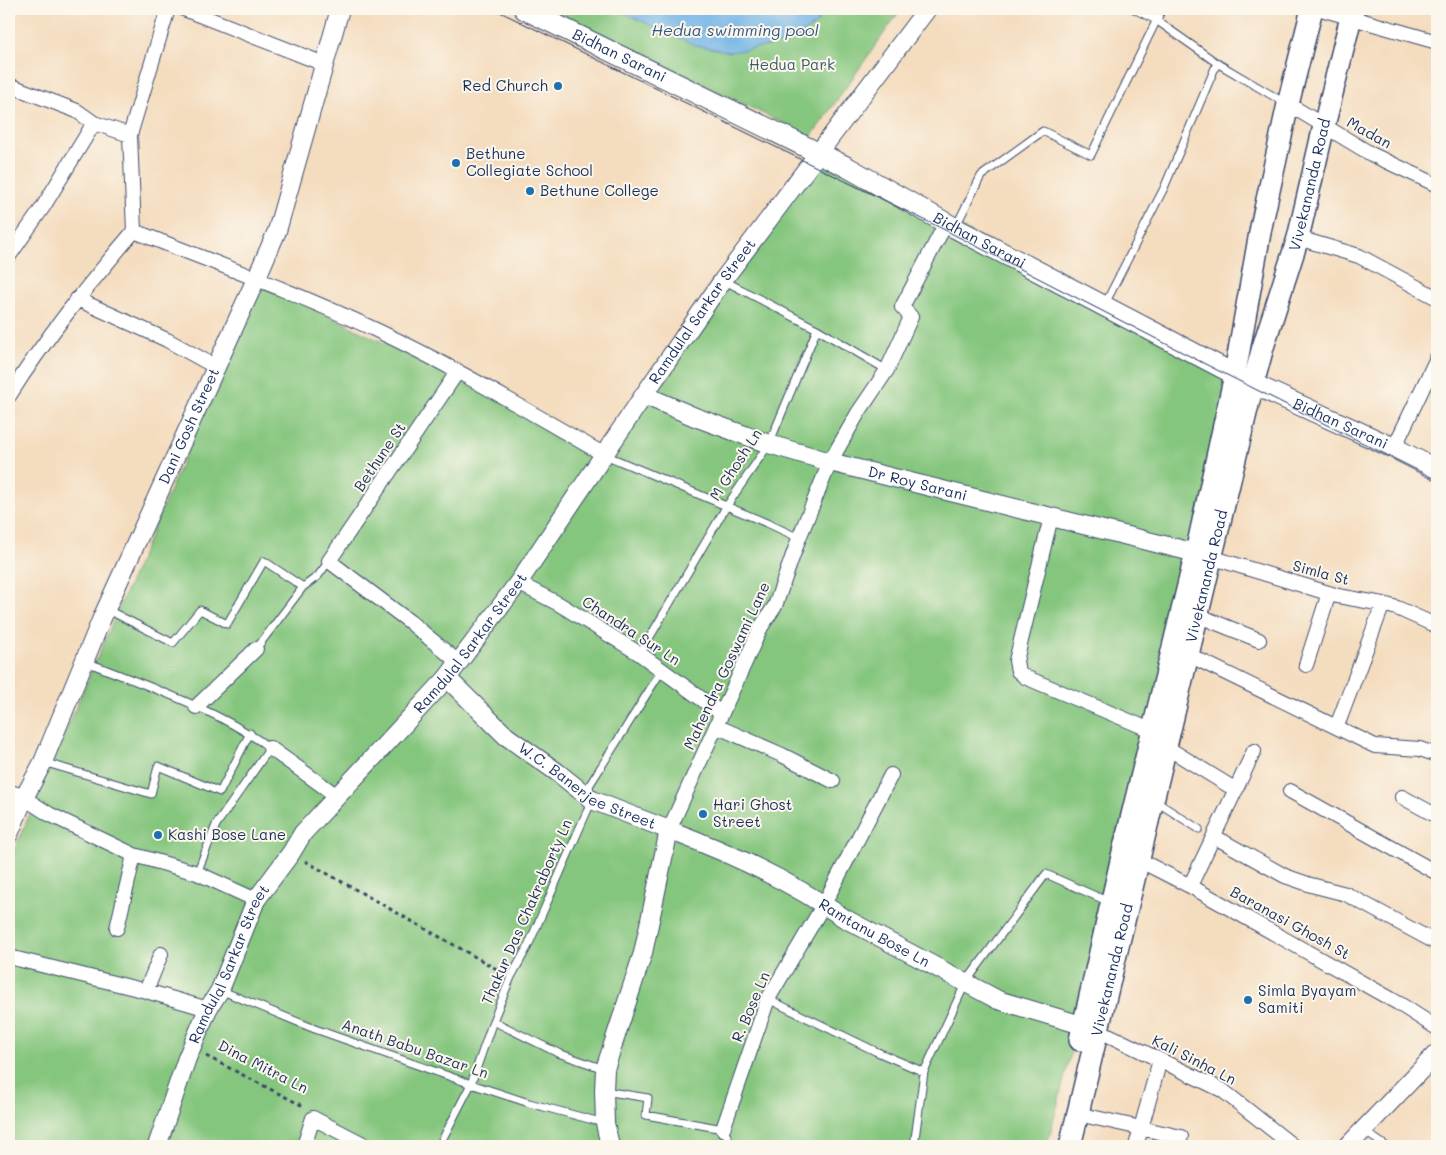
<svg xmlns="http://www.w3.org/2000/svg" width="1446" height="1155" font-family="Mali,sans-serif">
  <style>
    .green { fill: #85c67e; stroke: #507a6e }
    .water { fill: #71b3e6; stroke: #4671a2 }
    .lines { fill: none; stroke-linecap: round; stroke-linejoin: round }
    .service-casing { stroke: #3c496c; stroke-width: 9 }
    .minor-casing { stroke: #3c496c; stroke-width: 16 }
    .tertiary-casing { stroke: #3c496c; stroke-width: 20 }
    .secondary-casing { stroke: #3c496c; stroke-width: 22 }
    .primary-casing { stroke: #3c496c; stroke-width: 24 }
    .path { stroke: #3c496c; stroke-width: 3; stroke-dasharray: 4 4; stroke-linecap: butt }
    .service { stroke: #fff; stroke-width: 7 }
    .minor { stroke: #fff; stroke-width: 14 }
    .tertiary { stroke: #fff; stroke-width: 18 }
    .secondary { stroke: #fff; stroke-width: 20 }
    .primary { stroke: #fff; stroke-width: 21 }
    .tram { stroke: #1b2f5e; stroke-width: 1 }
    .poi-dot { fill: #1f6fb2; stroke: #fbf7ec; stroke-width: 2 }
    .labels { text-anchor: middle; stroke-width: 4; stroke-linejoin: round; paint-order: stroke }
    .street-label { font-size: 15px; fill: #1b2f5e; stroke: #fbf7ec }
    .park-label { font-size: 15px; fill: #3b5c68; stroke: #fbf7ec }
    .poi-label { font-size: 15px; fill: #1b2f5e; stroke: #fbf7ec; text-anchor: start }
    .water-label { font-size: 16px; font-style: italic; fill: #355787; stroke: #fbf7ec }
  </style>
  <rect width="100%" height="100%" fill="#fbf7ec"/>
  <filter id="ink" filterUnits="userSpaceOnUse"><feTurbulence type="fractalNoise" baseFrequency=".02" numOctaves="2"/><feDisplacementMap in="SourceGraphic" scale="10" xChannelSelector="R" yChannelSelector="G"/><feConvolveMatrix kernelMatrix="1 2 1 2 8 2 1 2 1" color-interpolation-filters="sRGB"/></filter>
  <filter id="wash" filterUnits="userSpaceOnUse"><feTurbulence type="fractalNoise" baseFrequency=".0096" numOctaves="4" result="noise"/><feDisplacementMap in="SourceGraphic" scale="20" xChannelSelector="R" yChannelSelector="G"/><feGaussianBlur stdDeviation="1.12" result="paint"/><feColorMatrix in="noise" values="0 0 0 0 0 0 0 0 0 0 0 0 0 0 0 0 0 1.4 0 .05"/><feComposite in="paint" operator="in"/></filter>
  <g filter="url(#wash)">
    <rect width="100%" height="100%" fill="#f4dcbe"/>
    <path class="green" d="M 550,9 L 901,9 L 811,137 Z
      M 819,154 L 1244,374 L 1047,1146 L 9,1146 L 9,862 L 260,282 L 609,454 Z"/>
    <path class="water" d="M 615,9 L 819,9 L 818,22 L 797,38 L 782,44 L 730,52 L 695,45 Z"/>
  </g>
  <g filter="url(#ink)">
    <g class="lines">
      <g class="service-casing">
        <path id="service" d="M 1134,9 L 1156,20 L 1217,63 L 1285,103
          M 955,228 L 981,176 L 1043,131 L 1091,155 L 1162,9
          M 723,280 L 817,329
          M 1105,304 L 1164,188 L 1217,63
          M 605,455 L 769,524 L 799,538
          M 106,609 L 173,643 L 200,610 L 227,624 L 264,561 L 303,587 L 318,576 L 329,561
          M 256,649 L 303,587
          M 640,654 L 726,507 L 769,444 L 817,329 L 887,370
          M 84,661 C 146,686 215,708 270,748 L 216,825 L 197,873
          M 43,762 L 151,794 L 158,766 L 220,792 L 250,733
          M 1155,801 L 1199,829
          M 220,990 L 315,1029 L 471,1084 L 529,1103 L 604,1123
          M 768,999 L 875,1051 L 924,1072
          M 493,1021 L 558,1053 L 604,1069
          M 604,1091 L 648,1098 L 646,1115 L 723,1129 L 731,1143 L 750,1146
          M 1364,1131 L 1386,1146
          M 439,1146 L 471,1084 L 493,1021 L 511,977 L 528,946 L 592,800 L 589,786 L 662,670
          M 914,1146 L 924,1072 L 966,982 L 1046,874 L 1109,902"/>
      </g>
      <g class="minor-casing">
        <path id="minor" d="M 184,9 L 324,64
          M 1321,9 L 1437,42
          M 9,85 L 77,111 L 94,123 L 130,135 L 134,231 C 215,263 297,293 376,330 C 455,367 529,412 605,455
          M 1288,104 L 1371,154 L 1437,185
          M 130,135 L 168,9
          M 1298,238 L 1359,256 L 1437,298
          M 9,256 L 43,207 L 94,123
          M 77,299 L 167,340 L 216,367
          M 458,371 L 329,561 L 410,622 L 458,662
          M 9,396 C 46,337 89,284 134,231
          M 1394,448 L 1437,358
          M 1051,517 L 1016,661 L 1018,671 L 1025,677 L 1153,731
          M 1204,555 L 1338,596 L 1383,604 L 1397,608 L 1437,626
          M 518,583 L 559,604 L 640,654 L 721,713
          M 1197,615 L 1259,640
          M 1187,654 L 1375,746 L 1420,749 L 1437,755
          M 1306,665 L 1329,593
          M 196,707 L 256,649
          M 716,726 L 782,755 L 833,781
          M 1337,726 L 1383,604
          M 1166,747 L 1236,790
          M 270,748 L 337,796
          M 1290,791 L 1437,873
          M 1402,797 L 1437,816
          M 24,798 L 49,814 L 134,855 L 197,873 L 256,900
          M 669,830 L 761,627 L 775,606 L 799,538 L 830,462 L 858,413 L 887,370 L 911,317 L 902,307 L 946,223
          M 1215,837 L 1285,876 L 1311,885 L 1346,894 L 1437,943
          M 1133,857 L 1190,886 L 1398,1003 L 1437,1028
          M 1190,886 L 1254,751
          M 117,928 L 134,855
          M 9,957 L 146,991 L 208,1009
          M 146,991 L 161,954
          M 1098,1030 L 1222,1090 L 1293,1146
          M 1078,1114 L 1181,1137
          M 723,1129 L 768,999 L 824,904 L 891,775
          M 304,1146 L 313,1118 L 367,1146
          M 1136,1146 L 1160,1060"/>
      </g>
      <g class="tertiary-casing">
        <g id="tertiary">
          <path id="s1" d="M 644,395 L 695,417 L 769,444 L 830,462 L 1196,553"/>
          <path id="s2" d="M 447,678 L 506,736 L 557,772 L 592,800 L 669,830 L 643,953 L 605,1069 L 604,1091 L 605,1123 L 610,1146"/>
          <path d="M 9,794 L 24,798"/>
          <path id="s3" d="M 669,830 C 731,853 790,881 844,918 L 998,1000 L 1095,1029"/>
          <path id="s4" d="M 9,834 L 24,798 L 43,762 L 102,618 L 256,279 L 277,231 L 340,9"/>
          <path id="s5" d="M 157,1146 L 187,1058 L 208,1009 L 220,990 L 256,900 L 291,853 L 303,833 L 447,678 L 518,583 L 644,395 L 723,280 L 927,9"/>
          <path d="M 1348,1146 L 1437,1053"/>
        </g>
      </g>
      <g class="secondary-casing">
        <g id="secondary">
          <path id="s6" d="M 524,9 L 847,167 L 955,228 L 1253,384 L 1394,448 L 1437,470"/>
        </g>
      </g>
      <g class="primary-casing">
        <g id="primary">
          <path d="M 1080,1040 L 1123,852 L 1196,553 L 1233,384 L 1261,227 L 1288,104 L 1312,9"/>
          <path id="s7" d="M 1070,1146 L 1253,384 L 1263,347 L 1298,238 L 1324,126 L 1353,9"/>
        </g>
      </g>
      <path class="path" d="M 305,861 L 502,972
        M 206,1056 L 305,1107"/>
      <use href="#service" class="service"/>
      <use href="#minor" class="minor"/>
      <use href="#tertiary" class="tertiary"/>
      <use href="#secondary" class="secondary"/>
      <use href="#primary" class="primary"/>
      <path class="tram" d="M 494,9 L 943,229 L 1211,367 L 1437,480"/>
    </g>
  </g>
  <g class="poi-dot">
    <circle cx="558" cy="86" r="5"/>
    <circle cx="456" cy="163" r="5"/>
    <circle cx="530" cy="191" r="5"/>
    <circle cx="703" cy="814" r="5"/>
    <circle cx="158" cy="835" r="5"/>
    <circle cx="1248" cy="1000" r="5"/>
  </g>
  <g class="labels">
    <g class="street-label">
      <text dy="5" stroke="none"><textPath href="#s6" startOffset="106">Bidhan Sarani</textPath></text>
      <text transform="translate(1369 133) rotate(29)" y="5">Madan</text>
      <text dy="5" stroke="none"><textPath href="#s7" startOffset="991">Vivekananda Road</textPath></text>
      <text dy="5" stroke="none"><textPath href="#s6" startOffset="511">Bidhan Sarani</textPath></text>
      <text dy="5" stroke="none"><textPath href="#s5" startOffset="1006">Ramdulal Sarkar Street</textPath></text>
      <text dy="5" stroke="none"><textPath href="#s6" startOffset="916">Bidhan Sarani</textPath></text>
      <text dy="5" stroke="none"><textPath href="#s4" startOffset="446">Dani Gosh Street</textPath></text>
      <text transform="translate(380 457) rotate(-56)" y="5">Bethune St</text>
      <text transform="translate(736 465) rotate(-57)" y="5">M Ghosh Ln</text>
      <text dy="5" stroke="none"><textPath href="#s1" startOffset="288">Dr Roy Sarani</textPath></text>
      <text transform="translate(1321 573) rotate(15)" y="5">Simla St</text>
      <text dy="5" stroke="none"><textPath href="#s7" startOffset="586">Vivekananda Road</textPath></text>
      <text transform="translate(631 631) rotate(33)" y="5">Chandra Sur Ln</text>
      <text dy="5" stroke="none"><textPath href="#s5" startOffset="601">Ramdulal Sarkar Street</textPath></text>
      <text transform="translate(727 666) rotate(-65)" y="5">Mahendra Goswami Lane</text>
      <text dy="5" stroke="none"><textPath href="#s2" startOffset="179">W.C. Banerjee Street</textPath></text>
      <text transform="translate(527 912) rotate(-66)" y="5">Thakur Das Chakraborty Ln</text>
      <text transform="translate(1290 923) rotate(29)" y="5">Baranasi Ghosh St</text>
      <text dy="5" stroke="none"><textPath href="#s3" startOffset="230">Ramtanu Bose Ln</textPath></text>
      <text dy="5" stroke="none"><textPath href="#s5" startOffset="196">Ramdulal Sarkar Street</textPath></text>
      <text dy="5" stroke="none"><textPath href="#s7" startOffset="181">Vivekananda Road</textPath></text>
      <text transform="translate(751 1007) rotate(-67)" y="5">R. Bose Ln</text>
      <text transform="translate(415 1049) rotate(19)" y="5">Anath Babu Bazar Ln</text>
      <text transform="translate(1194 1060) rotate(27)" y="5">Kali Sinha Ln</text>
      <text transform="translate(263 1067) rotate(27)" y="5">Dina Mitra Ln</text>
    </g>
    <g class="park-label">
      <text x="792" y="70">Hedua Park</text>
    </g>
    <g class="poi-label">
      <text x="548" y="91" text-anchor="end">Red Church</text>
      <text x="466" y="159">Bethune<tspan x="466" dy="17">Collegiate School</tspan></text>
      <text x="540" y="196">Bethune College</text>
      <text x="713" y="810">Hari Ghost<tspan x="713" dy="17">Street</tspan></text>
      <text x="168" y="840">Kashi Bose Lane</text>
      <text x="1258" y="996">Simla Byayam<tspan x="1258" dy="17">Samiti</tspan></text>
    </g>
    <g class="water-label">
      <text x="735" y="36">Hedua swimming pool</text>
    </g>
  </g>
  <rect width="1446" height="1155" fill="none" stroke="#fbf7ec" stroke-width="30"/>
</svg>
